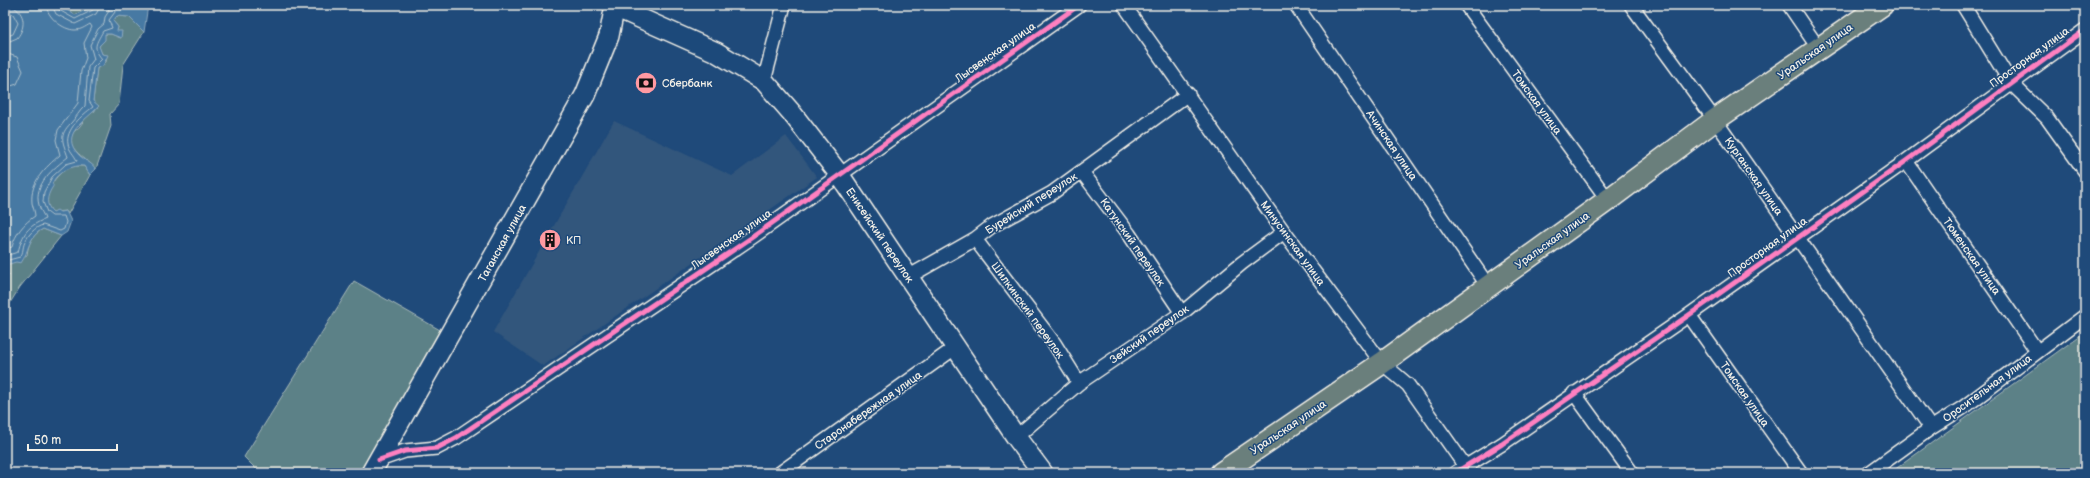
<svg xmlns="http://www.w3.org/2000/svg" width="2090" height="478" font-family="'Balsamiq Sans',sans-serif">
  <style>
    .built { fill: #32567c }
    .green { fill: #5c8187; stroke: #a8b9b8 }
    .water { fill: #4679a3; stroke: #8ca9bf }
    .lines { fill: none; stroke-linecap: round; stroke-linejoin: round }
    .shore { stroke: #aec1cc; stroke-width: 1 }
    .street-casing { stroke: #f4f1e8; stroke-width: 16 }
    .secondary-casing { stroke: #f4f1e8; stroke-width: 22 }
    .primary-casing { stroke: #f4f1e8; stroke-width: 24 }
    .street { stroke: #1f4a7a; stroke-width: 13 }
    .secondary { stroke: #1f4a7a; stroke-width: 19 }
    .primary { stroke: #6b7f7c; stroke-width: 21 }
    .cycleway-casing { stroke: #1f4a7a; stroke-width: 8 }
    .cycleway { stroke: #ff80c0; stroke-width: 5 }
    .labels { text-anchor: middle; stroke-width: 3; stroke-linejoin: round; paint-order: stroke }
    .street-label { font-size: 11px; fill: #f4f1e8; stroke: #1f4a7a }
    .poi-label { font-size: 11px; fill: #f4f1e8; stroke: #1f4a7a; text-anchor: start }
  </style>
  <rect width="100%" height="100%" fill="#1f4a7a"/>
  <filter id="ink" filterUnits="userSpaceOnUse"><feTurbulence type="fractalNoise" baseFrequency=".025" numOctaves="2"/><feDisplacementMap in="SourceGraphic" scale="8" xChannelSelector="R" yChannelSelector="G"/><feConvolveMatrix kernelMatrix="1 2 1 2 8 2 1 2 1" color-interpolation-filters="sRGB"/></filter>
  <g filter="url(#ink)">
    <path class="built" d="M 614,121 L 732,176 L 786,136 L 817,177 L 543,366 L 493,332 Z"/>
    <path class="green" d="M 59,5 L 95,5 L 75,15 Z
      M 117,16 L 129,17 L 144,32 L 123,65 L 119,104 L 110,114 L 111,126 L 96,169 C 89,160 63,148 73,133 C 75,130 78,129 80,126 C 85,119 87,115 95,111 L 93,101 L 97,68 L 106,62 L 107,55 L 102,54 L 99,47 L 105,34 L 111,34 L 121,38 L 117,31 L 118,27 L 113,21 Z
      M 71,166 L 84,166 L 90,175 L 68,214 L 66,211 L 53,212 C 37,198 56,173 71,166 Z
      M 43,229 L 61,236 L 20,287 L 10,303 L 5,306 L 5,279 L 10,275 L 5,271 L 6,265 L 27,255 C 28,244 33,234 43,229 Z
      M 354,281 L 440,330 L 364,473 L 260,473 L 244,457 Z
      M 2085,332 L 2085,473 L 1890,473 Z"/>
    <path class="water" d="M 5,5 L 59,5 L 75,15 C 91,7 106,0 122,10 L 131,5 L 148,5 L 144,32 L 129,17 L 117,16 L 113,21 L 118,27 L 117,31 L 122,31 L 121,38 L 111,34 L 105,34 L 105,40 L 99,46 L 102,54 L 108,55 L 103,66 L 97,68 L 93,101 L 99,106 C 87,120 58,134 79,155 C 85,161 91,162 96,169 L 90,175 L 84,166 C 74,164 56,173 53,182 C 51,186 55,184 52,188 C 47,196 45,205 53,212 L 57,210 L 60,212 L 66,211 L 71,221 L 67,232 L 61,236 L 43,229 C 28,236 29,252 21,263 L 16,262 L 6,265 L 5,270 L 5,75 L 8,70 C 1,59 3,35 9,23 L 5,18 Z"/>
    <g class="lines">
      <path class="shore" d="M 52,5 L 56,14 L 75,24 L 96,14 L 101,5
        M 57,5 L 59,10 L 75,19 L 93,10 L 95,5
        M 5,11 L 13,14 L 18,23 L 13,34 L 5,37
        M 5,43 L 17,38 C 27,26 25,10 9,5
        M 5,53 L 17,57 L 23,71 L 17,84 L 5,88
        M 5,249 L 12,247 C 15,234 24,223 35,216 C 35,212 33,208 32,203 C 30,181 45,168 60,155 L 56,140 L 58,130 L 78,103 L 81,71 L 86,58 L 84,43 L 92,27 L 90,24 C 85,27 81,30 75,30 C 63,30 47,17 46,5
        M 5,256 L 18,252 C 23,233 27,227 45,219 C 44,215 40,210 39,205 C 33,184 54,168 68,157 C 63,142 58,136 71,123 C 76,118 79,111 85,106 L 88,67 L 94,59 L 90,45 L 98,29 L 104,24 L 105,17 L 109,11 L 108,5
        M 5,261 L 20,257 C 24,252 22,248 25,242 C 28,235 35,227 43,225 L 60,231 L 64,229 L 66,222 L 64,216 L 52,216 L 47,212 L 43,202 L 44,192 L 52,177 L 66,164 L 77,161 C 75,155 69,151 68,144 C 65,130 82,115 93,107 L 89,101 L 93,68 L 102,59 C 92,47 96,44 103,31 L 112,28 L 109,20 L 115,12 L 113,5"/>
      <g class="street-casing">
        <path id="street" d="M 1124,5 L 1284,232 L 1382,363 L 1408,385 L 1470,473
          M 1296,5 L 1488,286
          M 1466,5 L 1608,200
          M 1631,5 L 1715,120 L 1931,428
          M 1789,5 L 1819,49
          M 1963,5 L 2011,83 L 2047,118 L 2085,171
          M 764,81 L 784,5
          M 1906,161 L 2037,351
          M 1082,172 L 1129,234 L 1182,313
          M 975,239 L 1054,343 L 1079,383
          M 908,277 L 975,239 L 992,226 L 1052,193 L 1188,94
          M 1689,315 L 1801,473
          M 1574,393 L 1632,473
          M 1016,437 L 1079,383 L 1182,313 L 1242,263 L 1284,232
          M 379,460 L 405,451 L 437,448 L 456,438 L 751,238 L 1079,5
          M 780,473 L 956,347
          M 1455,473 L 1502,444 L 1689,315 L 1906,161 L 2085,30
          M 1869,473 L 1931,428 L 1964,407 L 2085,316"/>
      </g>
      <g class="secondary-casing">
        <path id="secondary" d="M 615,7 L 716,52 L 764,81 L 791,112 L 839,174 L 1016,437 L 1043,473
          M 371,473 L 585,95 L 609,36 L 615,5"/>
      </g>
      <g class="primary-casing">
        <path id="primary" d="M 1221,473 L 1382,363 L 1608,200 L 1715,120 L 1882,5"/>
      </g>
      <use href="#street" class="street"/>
      <use href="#secondary" class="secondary"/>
      <use href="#primary" class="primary"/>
      <g class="cycleway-casing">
        <path id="cycleway" d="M 379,460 L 405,451 L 437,448 L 456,438 L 751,238 L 1079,5
          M 1455,473 L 1502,444 L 1689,315 L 1906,161 L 2085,30"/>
      </g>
      <use href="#cycleway" class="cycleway"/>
    </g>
  </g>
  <defs>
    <g id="bank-disc" transform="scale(1.15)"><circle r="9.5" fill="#ff9aa2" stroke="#1f4a7a"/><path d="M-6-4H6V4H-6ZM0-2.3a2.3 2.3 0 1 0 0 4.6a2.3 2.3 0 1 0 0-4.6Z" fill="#111"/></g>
    <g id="building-disc" transform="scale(1.15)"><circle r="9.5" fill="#ff9aa2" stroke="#1f4a7a"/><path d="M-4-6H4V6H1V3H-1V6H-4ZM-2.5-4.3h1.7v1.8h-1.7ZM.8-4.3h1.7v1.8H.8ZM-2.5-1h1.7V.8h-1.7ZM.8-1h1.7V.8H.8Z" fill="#111"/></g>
  </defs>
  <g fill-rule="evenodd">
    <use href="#bank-disc" x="646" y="83"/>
    <use href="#building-disc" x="550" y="240"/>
  </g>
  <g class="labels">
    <g class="street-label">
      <text transform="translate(1815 51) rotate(-35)" y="4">Уральская улица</text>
      <text transform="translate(995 52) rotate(-35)" y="4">Лысвенская улица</text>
      <text transform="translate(2029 57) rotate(-36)" y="4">Просторная улица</text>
      <text transform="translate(1537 102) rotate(54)" y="4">Томская улица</text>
      <text transform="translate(1392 145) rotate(56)" y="4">Ачинская улица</text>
      <text transform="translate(1754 176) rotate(55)" y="4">Курганская улица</text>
      <text transform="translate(1031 203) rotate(-32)" y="4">Бурейский переулок</text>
      <text transform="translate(880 235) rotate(56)" y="4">Енисейский переулок</text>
      <text transform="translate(731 239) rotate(-35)" y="4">Лысвенская улица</text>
      <text transform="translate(1552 240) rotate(-36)" y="4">Уральская улица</text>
      <text transform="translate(1133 242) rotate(55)" y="4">Катунский переулок</text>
      <text transform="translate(502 243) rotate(-61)" y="4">Таганская улица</text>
      <text transform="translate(1293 243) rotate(54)" y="4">Минусинская улица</text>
      <text transform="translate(1767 247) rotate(-36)" y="4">Просторная улица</text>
      <text transform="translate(1972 256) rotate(55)" y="4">Тюменская улица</text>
      <text transform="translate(1028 310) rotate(54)" y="4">Шилкинский переулок</text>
      <text transform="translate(1149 334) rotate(-35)" y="4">Зейский переулок</text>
      <text transform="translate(1987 388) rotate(-36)" y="4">Оросительная улица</text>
      <text transform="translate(1745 394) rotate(55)" y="4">Томская улица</text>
      <text transform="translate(868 410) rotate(-35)" y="4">Старонабережная улица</text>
      <text transform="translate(1288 427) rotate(-34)" y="4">Уральская улица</text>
    </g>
    <g class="poi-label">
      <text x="662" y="87">Сбербанк</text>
      <text x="566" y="244">КП</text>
    </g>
  </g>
  <rect width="2090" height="478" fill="none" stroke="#1f4a7a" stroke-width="20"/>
  <rect x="10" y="10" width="2070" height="458" fill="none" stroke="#f4f1e8" stroke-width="1.5" filter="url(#ink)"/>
  <path d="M28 444v6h89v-6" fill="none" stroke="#f4f1e8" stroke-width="2"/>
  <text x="34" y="444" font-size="12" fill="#f4f1e8" stroke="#1f4a7a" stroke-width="3" paint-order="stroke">50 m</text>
</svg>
